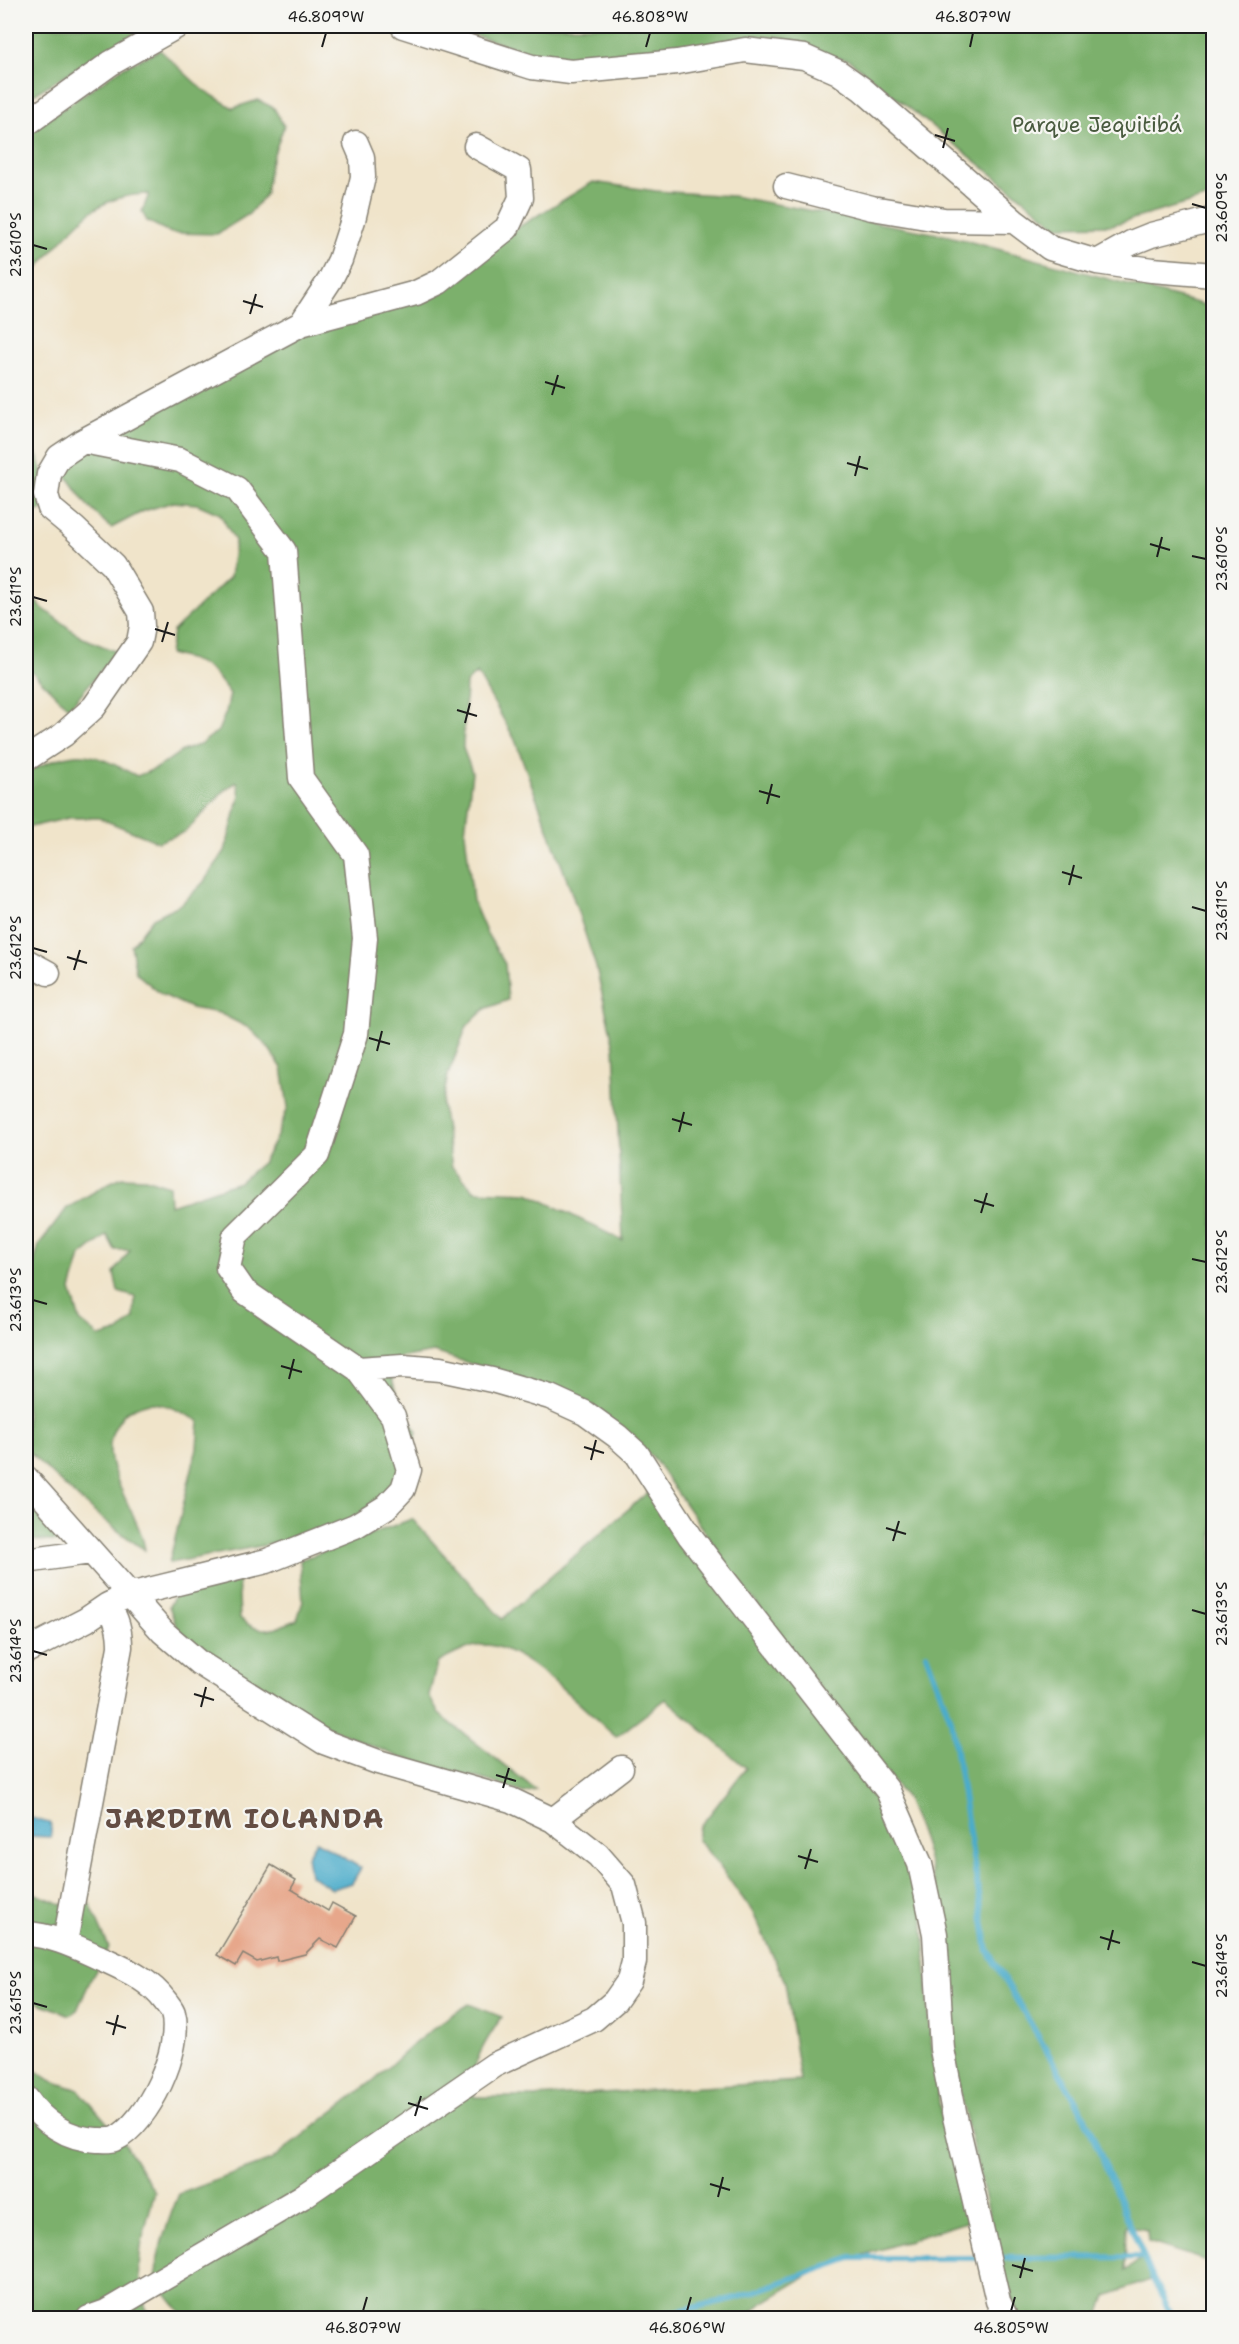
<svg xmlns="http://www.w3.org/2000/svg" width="1239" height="2344" font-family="'Shantell Sans',sans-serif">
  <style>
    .forest { fill: #7cb06c; stroke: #4c6644; stroke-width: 1.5; fill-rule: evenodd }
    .water { fill: #4bacca; stroke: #346473; stroke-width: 1.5 }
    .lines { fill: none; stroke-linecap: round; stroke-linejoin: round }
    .stream { stroke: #4bacca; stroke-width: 6 }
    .building { fill: #e7a78b }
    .street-casing { stroke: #868073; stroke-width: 27 }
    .street { stroke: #fff; stroke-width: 24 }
    .ticks { fill: none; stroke: #1c1c1c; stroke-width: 2 }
    .labels { text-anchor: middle; stroke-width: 4.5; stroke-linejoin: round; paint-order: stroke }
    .park-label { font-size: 21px; fill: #485a3e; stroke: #f6f6f2 }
    .district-label { font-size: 27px; font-weight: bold; letter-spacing: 1.5px; fill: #634d43; stroke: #f6f6f2 }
    .neatline { fill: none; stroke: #1c1c1c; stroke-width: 2 }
    .ticks-label { font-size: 15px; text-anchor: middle; fill: #1c1c1c }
  </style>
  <rect width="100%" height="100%" fill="#f6f6f2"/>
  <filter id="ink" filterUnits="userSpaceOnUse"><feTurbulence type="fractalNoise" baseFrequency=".0167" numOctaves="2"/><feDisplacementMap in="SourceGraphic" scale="12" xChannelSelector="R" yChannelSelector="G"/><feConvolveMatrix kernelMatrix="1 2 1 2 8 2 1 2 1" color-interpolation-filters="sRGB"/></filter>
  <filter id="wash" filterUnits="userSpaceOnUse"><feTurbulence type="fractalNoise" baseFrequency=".008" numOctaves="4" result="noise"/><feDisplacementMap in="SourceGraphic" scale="24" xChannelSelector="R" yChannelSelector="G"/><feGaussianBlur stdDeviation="1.35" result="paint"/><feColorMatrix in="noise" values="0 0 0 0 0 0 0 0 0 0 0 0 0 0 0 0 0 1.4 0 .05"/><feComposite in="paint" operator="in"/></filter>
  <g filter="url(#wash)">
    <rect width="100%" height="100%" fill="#f0e4ca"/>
    <path class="forest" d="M 26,26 L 147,26 L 26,99 Z
      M 442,26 L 1213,26 L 1213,196 L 1112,225 L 1057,226 L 849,60 L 746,40 L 581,67 Z
      M 160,50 L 202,89 L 233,108 L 258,100 L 274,108 L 284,126 L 270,165 L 266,194 L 249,214 L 217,234 L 171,233 L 147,221 L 142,212 L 149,194 C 131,194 111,199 95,209 C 80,219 33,270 26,286 L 26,134 L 122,68 Z
      M 593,182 L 656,191 L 732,196 L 949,236 L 1213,307 L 1213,2263 L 1148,2242 L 1147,2230 L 1126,2226 L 1125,2271 L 1144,2257 L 1153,2279 L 1106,2296 L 1098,2318 L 1019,2318 L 1004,2275 L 960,2094 L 949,2017 L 946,1926 L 923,1841 L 905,1797 L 820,1689 L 721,1556 L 652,1456 L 565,1394 L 434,1352 L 400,1358 L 391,1374 L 398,1401 L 417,1432 L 411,1461 L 390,1491 L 348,1522 L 288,1541 L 169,1563 L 197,1448 L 199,1421 C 185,1414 167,1403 151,1403 C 145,1403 135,1408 129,1410 C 123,1413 121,1418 117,1424 C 92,1461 140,1512 145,1550 C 101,1521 63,1486 26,1449 L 26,1291 L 39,1245 L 67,1208 L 109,1183 L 122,1177 L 145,1178 L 169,1186 L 170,1205 L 239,1182 L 263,1162 L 276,1138 L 288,1107 L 282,1068 L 268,1047 L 249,1028 L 219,1013 L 191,1008 L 161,994 L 136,973 L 131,946 L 153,918 L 181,904 L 203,883 L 225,851 L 240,795 L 237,782 L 226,789 L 185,832 L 158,842 L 99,818 L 69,818 L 26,828 L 26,772 C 79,748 86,749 137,776 L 157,768 L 182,751 L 199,745 L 218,731 L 226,712 L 230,694 C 210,664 202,662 169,654 L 173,631 L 230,577 L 235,541 L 220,514 L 197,504 L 173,502 L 144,511 L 111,528 L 87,505 L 66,476 L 64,449 L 288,338 L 435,293 L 520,226 ZM 477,673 L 515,740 L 570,888 L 596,967 L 614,1047 L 623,1241 L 528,1193 L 475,1191 L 452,1167 L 442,1105 L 448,1075 L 467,1026 L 485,1009 L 508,1000 L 505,964 L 486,932 L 473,901 L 465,832 L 472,772 L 463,748 L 466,683 ZM 107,1235 L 115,1250 L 130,1250 L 114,1273 L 118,1292 L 135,1297 L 134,1318 L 118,1332 L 100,1337 L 80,1321 L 71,1290 L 81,1256 Z
      M 26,432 L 32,444 L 56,504 L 26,516 Z
      M 26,590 L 41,607 L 81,637 L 117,652 L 69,708 L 26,666 Z
      M 648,1492 L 832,1737 L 886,1815 L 923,1908 L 930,2032 L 941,2117 L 972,2220 L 817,2270 L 764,2302 L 744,2318 L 188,2318 C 176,2307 162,2292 157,2276 C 153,2261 172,2210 179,2194 L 271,2160 L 375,2079 L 411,2046 L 447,2018 L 469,2004 L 502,2017 C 485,2041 468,2067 474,2097 L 535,2097 L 800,2081 L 785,1982 L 752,1911 L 715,1860 L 697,1839 L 699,1828 L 746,1768 L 666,1699 L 616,1737 C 586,1711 525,1646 485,1645 C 469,1645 451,1656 437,1663 L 429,1696 L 439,1714 L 536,1790 L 524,1793 L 485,1780 L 399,1757 L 332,1729 L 234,1673 L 178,1631 L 169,1606 L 180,1587 L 238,1575 L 240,1618 C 259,1637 275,1628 297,1620 L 303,1601 L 300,1560 L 412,1519 L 502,1619 Z
      M 26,1503 L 68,1542 L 26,1540 Z
      M 26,1890 L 71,1908 L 90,1904 L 109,1948 L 92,1977 L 77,2010 L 70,2015 L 26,1998 Z
      M 26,2065 L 52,2081 L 79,2090 L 126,2145 L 155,2192 C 142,2238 131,2267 148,2315 L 145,2318 L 26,2318 Z"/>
    <path class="water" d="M 26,1817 C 36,1818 42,1822 51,1823 L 51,1837 L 26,1836 Z
      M 316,1841 L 361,1868 L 352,1883 L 332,1889 L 310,1875 L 307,1856 Z"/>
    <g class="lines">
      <path class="stream" d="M 926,1654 L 951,1720 L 988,1951 L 1083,2113 L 1153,2279 L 1173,2318
        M 994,2258 L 1144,2257
        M 648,2318 L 736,2298 L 851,2258 L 984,2258"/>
    </g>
    <g id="blocks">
      <path class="building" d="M 271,1865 L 296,1880 L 291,1889 L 328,1911 L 332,1903 L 356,1916 L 338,1948 L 320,1939 L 305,1954 L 277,1961 L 276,1957 L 257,1962 L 243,1954 L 236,1966 L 217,1955 Z"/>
    </g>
  </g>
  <g filter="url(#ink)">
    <use href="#blocks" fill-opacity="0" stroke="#868073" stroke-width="1.5"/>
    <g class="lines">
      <g class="street-casing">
        <path id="street" d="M 403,26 L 532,67 L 571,72 L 677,62 L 745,50 L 804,57 L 838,72 L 862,89 L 1014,221 L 1050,248 L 1097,262 L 1152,270 L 1214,275
          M 26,124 L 111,63 L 177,26
          M 786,186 L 872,208 L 944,220 L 1014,221
          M 1097,262 L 1131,243 L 1151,235 L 1214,219
          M 301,324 L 416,293 L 439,282 L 507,228 L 521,198 L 519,170 L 476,146
          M 26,759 L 63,735 L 94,707 L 139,642 L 142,626 L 141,612 L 113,565 L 74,528 L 50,508 L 46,495 L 49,474 L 59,457 L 83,441 L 301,324 L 330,280 L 340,260 L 353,220 L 363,177 L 362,157 L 356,143
          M 26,961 L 48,973
          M 358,1369 L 403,1366 L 440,1369 L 492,1380 L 550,1397 L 585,1413 L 617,1436 L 637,1454 L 690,1536 L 888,1791 L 920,1864 L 935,1934 L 942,2049 L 955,2117 L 986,2249 L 998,2301 L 1006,2318
          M 26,1478 L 163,1632 L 198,1662 L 324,1742 L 378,1762 L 511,1800 L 553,1820 L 598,1855 L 624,1885 L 634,1923 L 634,1962 L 629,1981 L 615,2001 L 594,2019 L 494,2065 L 302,2197 L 106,2312 L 89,2318
          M 26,1561 L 90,1552
          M 26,1651 L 86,1620 L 108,1605 L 129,1595 L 267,1561 L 355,1526 L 386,1507 L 403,1489 L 409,1470 L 393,1416 L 358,1369 L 244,1291 L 228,1268 L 235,1236 L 317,1155 L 356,1034 L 365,938 L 356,855 L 301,778 L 284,551 L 237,489 L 180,460 L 83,441
          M 553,1820 L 621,1768
          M 26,1934 C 53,1935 78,1948 103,1959 C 127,1970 150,1980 166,2002 C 168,2005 172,2009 173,2013 C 183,2048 148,2123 115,2139 C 110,2141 102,2140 97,2140 C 67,2139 43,2122 26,2098
          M 65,1942 L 120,1647 C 120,1630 117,1619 108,1605"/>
      </g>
      <use href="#street" class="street"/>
    </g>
  </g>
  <path class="ticks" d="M 322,47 L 326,33M 646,47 L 650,33M 970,47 L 973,33M 935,135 L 955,141M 943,148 L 948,128M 1192,204 L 1206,208M 33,245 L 47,249M 243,301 L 263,307M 250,314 L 256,294M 545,382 L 565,388M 552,395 L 558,375M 847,463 L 868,469M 855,476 L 860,456M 1150,544 L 1170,550M 1192,556 L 1206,559M 1157,557 L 1162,537M 33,597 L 47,601M 155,629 L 175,635M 162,642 L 168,622M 457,710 L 477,716M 465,723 L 470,703M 759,791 L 780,797M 767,804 L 772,784M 1062,872 L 1082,878M 1069,885 L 1074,865M 1192,907 L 1206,911M 33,948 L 47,952M 67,957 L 87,963M 74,970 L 80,950M 369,1038 L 390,1044M 377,1051 L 382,1031M 672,1119 L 692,1125M 679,1132 L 684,1112M 974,1200 L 994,1206M 981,1213 L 987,1193M 1192,1259 L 1206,1262M 33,1300 L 47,1304M 281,1366 L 302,1372M 289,1379 L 294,1359M 584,1447 L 604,1453M 591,1460 L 596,1440M 886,1528 L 906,1534M 893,1541 L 899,1521M 1192,1610 L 1206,1614M 33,1651 L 47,1655M 194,1694 L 214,1700M 201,1707 L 206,1687M 496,1775 L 516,1781M 503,1788 L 509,1768M 798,1856 L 818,1862M 805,1869 L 811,1849M 1100,1937 L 1120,1943M 1108,1950 L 1113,1930M 1192,1962 L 1206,1966M 33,2003 L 47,2007M 106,2022 L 126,2028M 113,2035 L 118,2015M 408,2103 L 428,2109M 415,2116 L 421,2096M 710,2184 L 730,2190M 718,2197 L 723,2177M 1012,2265 L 1033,2271M 1020,2278 L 1025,2258M 363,2311 L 367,2297M 687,2311 L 691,2297M 1011,2311 L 1015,2297"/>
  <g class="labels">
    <g class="park-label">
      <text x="1097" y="132">Parque Jequitibá</text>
    </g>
    <g class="district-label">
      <text x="245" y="1828">JARDIM IOLANDA</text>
    </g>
  </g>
  <rect width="1239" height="2344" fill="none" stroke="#f6f6f2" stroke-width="66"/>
  <rect x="33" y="33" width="1173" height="2278" class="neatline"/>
  <g class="ticks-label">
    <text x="326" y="22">46.809°W</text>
    <text x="650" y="22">46.808°W</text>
    <text x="973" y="22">46.807°W</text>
    <text transform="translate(1222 208) rotate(-90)" y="5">23.609°S</text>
    <text transform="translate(16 245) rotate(-90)" y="5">23.610°S</text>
    <text transform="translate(1222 559) rotate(-90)" y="5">23.610°S</text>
    <text transform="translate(16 597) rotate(-90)" y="5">23.611°S</text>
    <text transform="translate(1222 911) rotate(-90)" y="5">23.611°S</text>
    <text transform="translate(16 948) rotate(-90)" y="5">23.612°S</text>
    <text transform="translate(1222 1262) rotate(-90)" y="5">23.612°S</text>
    <text transform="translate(16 1300) rotate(-90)" y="5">23.613°S</text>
    <text transform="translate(1222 1614) rotate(-90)" y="5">23.613°S</text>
    <text transform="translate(16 1651) rotate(-90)" y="5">23.614°S</text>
    <text transform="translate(1222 1966) rotate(-90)" y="5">23.614°S</text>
    <text transform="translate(16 2003) rotate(-90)" y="5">23.615°S</text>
    <text x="363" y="2333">46.807°W</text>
    <text x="687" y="2333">46.806°W</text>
    <text x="1011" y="2333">46.805°W</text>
  </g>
</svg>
